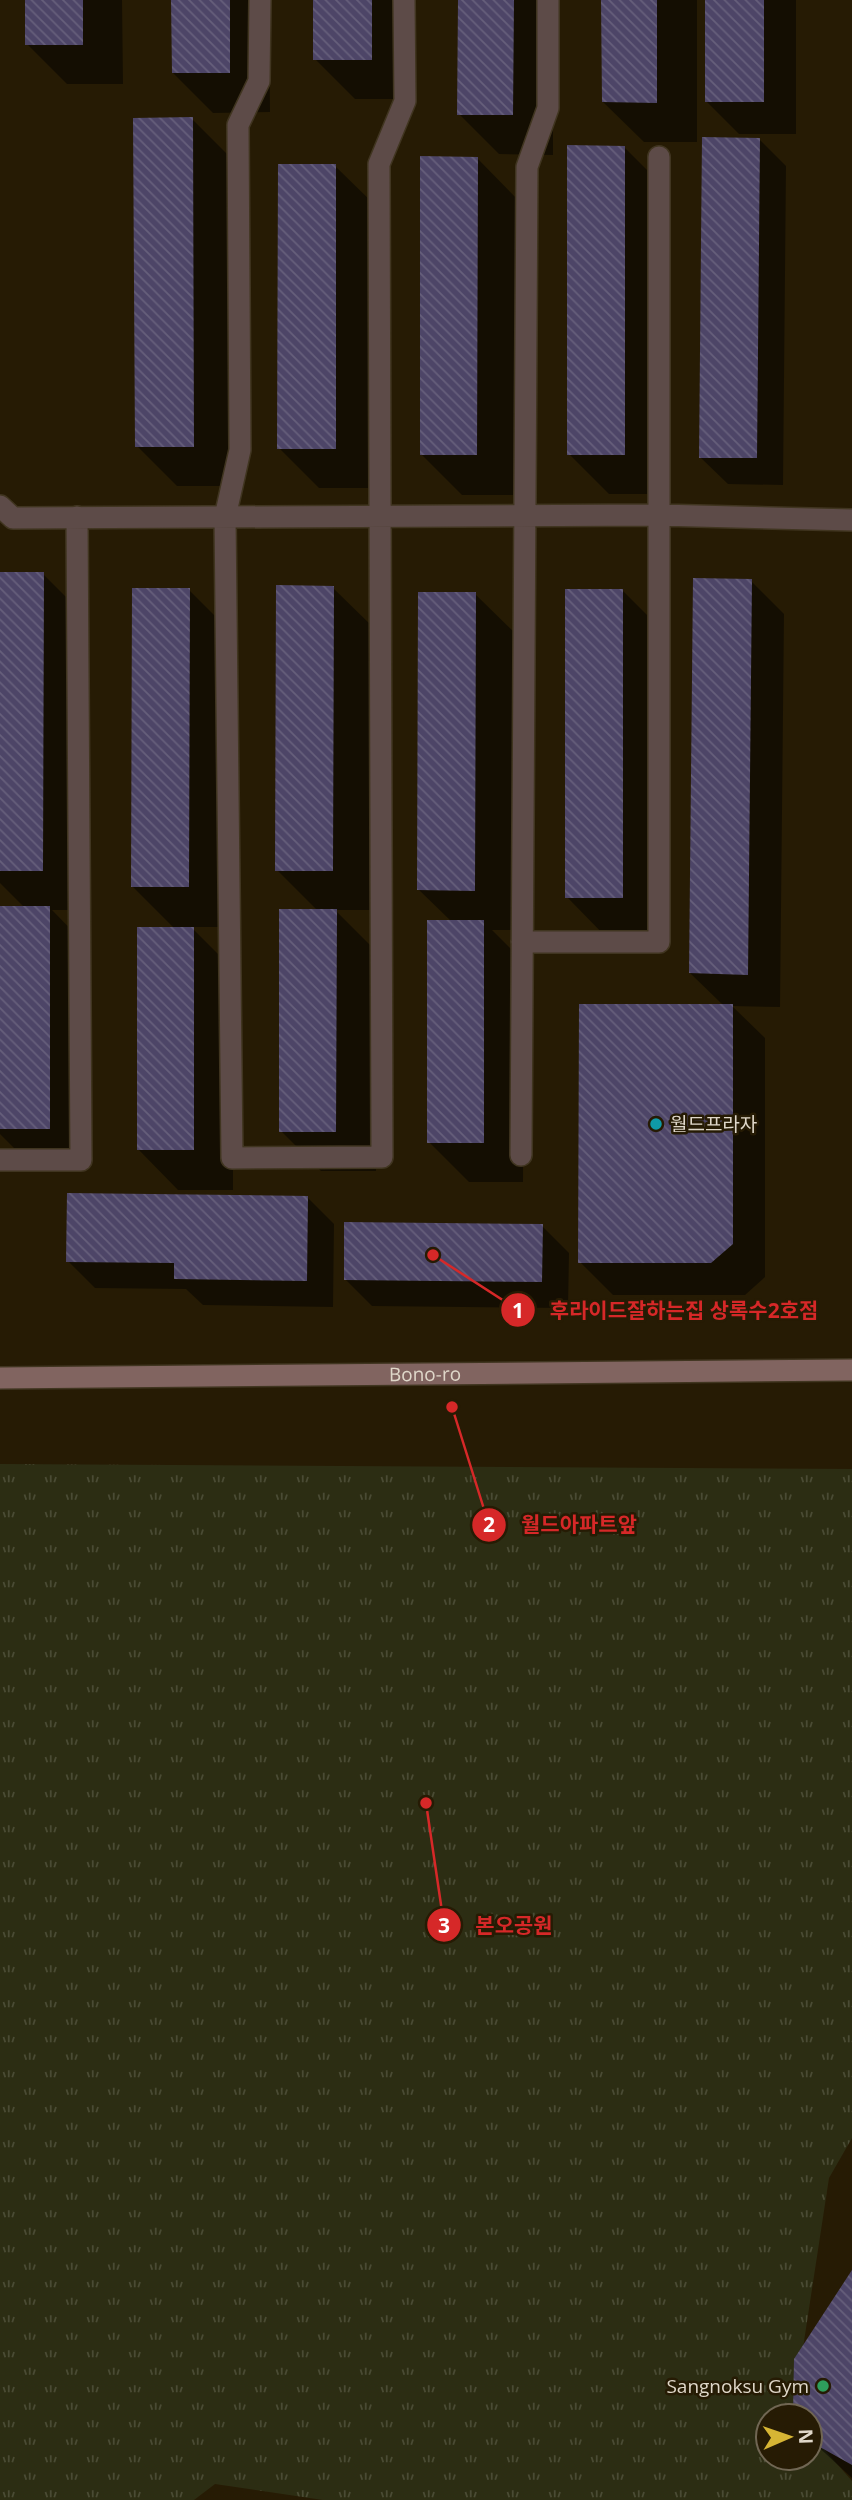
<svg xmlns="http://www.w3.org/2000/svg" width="852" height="2500" font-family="'Open Sans','Noto Sans KR',sans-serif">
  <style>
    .park { fill: url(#park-tufts) }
    .shadow { fill: #0007 }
    .building { fill: url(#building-back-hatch) }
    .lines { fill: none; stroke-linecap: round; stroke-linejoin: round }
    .lane-casing { stroke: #403520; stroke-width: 24 }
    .secondary-casing { stroke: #403520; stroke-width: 24 }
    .lane { stroke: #5d4b48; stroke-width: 21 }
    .secondary { stroke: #816460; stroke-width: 21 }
    .culture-dot { fill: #0f9aa8; stroke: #261b04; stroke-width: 2.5 }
    .leisure-dot { fill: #2e9e5b; stroke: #261b04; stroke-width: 2.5 }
    .labels { text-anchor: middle; stroke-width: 5; stroke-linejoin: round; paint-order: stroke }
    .poi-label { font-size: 19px; fill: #dfd7c9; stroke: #261b04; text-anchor: start }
    .street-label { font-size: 19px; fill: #dfd7c9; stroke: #261b04 }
    .leader { fill: none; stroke: #d62828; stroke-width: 2.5 }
    .callout-dot { fill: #d62828; stroke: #261b04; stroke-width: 2.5 }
    .mark-label { font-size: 21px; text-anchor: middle; font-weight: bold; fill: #fff }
    .callout-label { font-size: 21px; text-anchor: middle; font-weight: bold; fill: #d62828; stroke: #261b04; stroke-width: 5; stroke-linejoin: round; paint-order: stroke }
  </style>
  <defs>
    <pattern id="park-tufts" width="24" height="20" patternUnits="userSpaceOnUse" patternTransform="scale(1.75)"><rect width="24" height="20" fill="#2c2d13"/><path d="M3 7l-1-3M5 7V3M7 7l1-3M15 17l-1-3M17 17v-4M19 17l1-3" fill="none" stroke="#4a4b34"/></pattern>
    <pattern id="building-back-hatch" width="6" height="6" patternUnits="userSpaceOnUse" patternTransform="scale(1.75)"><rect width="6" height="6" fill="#4d4567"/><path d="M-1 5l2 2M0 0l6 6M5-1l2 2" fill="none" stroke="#665f7b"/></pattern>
  </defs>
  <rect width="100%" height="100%" fill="#261b04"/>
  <path class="park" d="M 0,1464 L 852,1469 L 852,2138 L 829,2178 L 793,2413 L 795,2416 L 768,2416 L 768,2458 L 810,2458 L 810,2433 L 852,2481 L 852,2500 L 323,2500 L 215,2484 L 194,2500 L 0,2500 Z"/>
  <path class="shadow" d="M 27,0 L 122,0 L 123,84 L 67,84 L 27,44 Z
    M 173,0 L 269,0 L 270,112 L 213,113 L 173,73 Z
    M 315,0 L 411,0 L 411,99 L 355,99 L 315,59 Z
    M 459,0 L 553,0 L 553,155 L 499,154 L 459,114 Z
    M 603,0 L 697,0 L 697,142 L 644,142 L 603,102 Z
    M 707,0 L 796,0 L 796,134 L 739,134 L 706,101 Z
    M 192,119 L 232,159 L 233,486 L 177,486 L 137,446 Z
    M 759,139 L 786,166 L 783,485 L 728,484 L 701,458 Z
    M 624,147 L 664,187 L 664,494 L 609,494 L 569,454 Z
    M 477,158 L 517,199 L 516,495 L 462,495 L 421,454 Z
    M 335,166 L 376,206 L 375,488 L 319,488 L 279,448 Z
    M 0,574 L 43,574 L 83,614 L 83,910 L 52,910 L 89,948 L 89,1169 L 35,1169 L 0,1134 L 0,908 L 25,908 L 0,883 Z
    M 751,581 L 784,614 L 780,1007 L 732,1006 L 765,1038 L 765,1277 L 745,1295 L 613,1295 L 580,1262 L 723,1005 L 690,973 Z
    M 333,588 L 374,628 L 373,910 L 335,910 L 376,951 L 376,1171 L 321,1171 L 281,1131 L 318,911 L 277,870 Z
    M 189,590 L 229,630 L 228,927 L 191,927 L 233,969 L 233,1190 L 178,1190 L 138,1149 L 175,929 L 132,886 Z
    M 623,591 L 663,631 L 663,937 L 607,938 L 567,897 Z
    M 475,594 L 516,634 L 515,930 L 492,930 L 524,962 L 523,1182 L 469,1182 L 429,1142 L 451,921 L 419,890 Z
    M 307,1197 L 334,1224 L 333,1307 L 203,1305 L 186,1289 L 95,1288 L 68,1261 Z
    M 542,1226 L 569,1253 L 568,1308 L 372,1306 L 345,1279 Z
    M 852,2273 L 852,2478 L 812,2441 L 810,2416 L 796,2416 L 794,2413 Z"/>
  <path class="building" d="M 25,0 L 83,0 L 83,45 L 25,45 Z
    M 171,0 L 230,0 L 230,73 L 172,73 Z
    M 313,0 L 372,0 L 372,60 L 313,60 Z
    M 458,0 L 514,0 L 513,115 L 457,115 Z
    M 601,0 L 657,0 L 657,103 L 602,102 Z
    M 705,0 L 764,0 L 764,102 L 705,102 Z
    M 193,117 L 194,447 L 135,447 L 133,118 Z
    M 702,137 L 760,138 L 757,458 L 699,458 Z
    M 567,145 L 625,146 L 625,455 L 567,455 Z
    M 420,156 L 478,157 L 477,455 L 420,455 Z
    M 278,164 L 336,164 L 336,449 L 277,449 Z
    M 0,572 L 44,572 L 43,871 L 0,871 Z
    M 693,578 L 752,579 L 748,975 L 689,973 Z
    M 276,585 L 334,586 L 333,871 L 275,871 Z
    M 132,588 L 190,588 L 189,887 L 131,887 Z
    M 565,589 L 623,589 L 623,898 L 565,898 Z
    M 418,592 L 476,592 L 475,891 L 417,890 Z
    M 0,906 L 50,906 L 50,1129 L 0,1129 Z
    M 279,909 L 337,909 L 336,1132 L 279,1132 Z
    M 427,920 L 484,920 L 484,1143 L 427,1143 Z
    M 137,927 L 194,927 L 194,1150 L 137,1150 Z
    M 579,1004 L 733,1004 L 733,1244 L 711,1263 L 578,1263 Z
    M 67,1193 L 308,1196 L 307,1281 L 174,1279 L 174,1263 L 66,1262 Z
    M 344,1222 L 543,1224 L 542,1282 L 344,1280 Z
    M 852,2270 L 852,2465 L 811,2442 L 810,2416 L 793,2413 L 794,2359 Z"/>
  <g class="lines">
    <g class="lane-casing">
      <path id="lane" d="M 260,0 L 259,81 L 238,125 L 240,450 L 225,517 L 232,1158 L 382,1157 L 379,164 L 405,101 L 404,0
        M 0,506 L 13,518 L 659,515 L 852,520
        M 522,942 L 659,942 L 659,157
        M 521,1155 L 527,167 L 548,108 L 548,0
        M 0,1160 L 81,1160 L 77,517"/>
    </g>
    <g class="secondary-casing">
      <g id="secondary">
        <path id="s1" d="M 0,1378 L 852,1370"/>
      </g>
    </g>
    <use href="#lane" class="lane"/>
    <use href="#secondary" class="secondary"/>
  </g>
  <circle class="culture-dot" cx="656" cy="1124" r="7"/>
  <circle class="leisure-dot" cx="823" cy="2386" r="7"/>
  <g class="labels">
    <g class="poi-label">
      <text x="670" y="1131">월드프라자</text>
      <text x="809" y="2393" text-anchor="end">Sangnoksu Gym</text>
    </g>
    <g class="street-label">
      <text dy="7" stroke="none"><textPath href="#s1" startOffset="425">Bono-ro</textPath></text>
    </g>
  </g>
  <path class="leader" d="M433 1255L518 1310M452 1407L489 1525M426 1803L444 1925"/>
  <g class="callout-dot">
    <circle cx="433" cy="1255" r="7"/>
    <circle cx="452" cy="1407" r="7"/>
    <circle cx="426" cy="1803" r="7"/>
    <circle cx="518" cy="1310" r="18"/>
    <circle cx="489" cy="1525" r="18"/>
    <circle cx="444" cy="1925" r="18"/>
  </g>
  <g class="mark-label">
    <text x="518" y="1318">1</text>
    <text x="489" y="1532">2</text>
    <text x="444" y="1933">3</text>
  </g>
  <g class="callout-label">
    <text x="684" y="1318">후라이드잘하는집 상록수2호점</text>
    <text x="579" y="1532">월드아파트앞</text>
    <text x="514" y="1933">본오공원</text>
  </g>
  <g transform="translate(789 2437) rotate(88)"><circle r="33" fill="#261b04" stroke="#706653" stroke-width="2"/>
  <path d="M0-5L12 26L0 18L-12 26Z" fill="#d6b534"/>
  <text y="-10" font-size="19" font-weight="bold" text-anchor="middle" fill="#dfd7c9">N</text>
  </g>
</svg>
